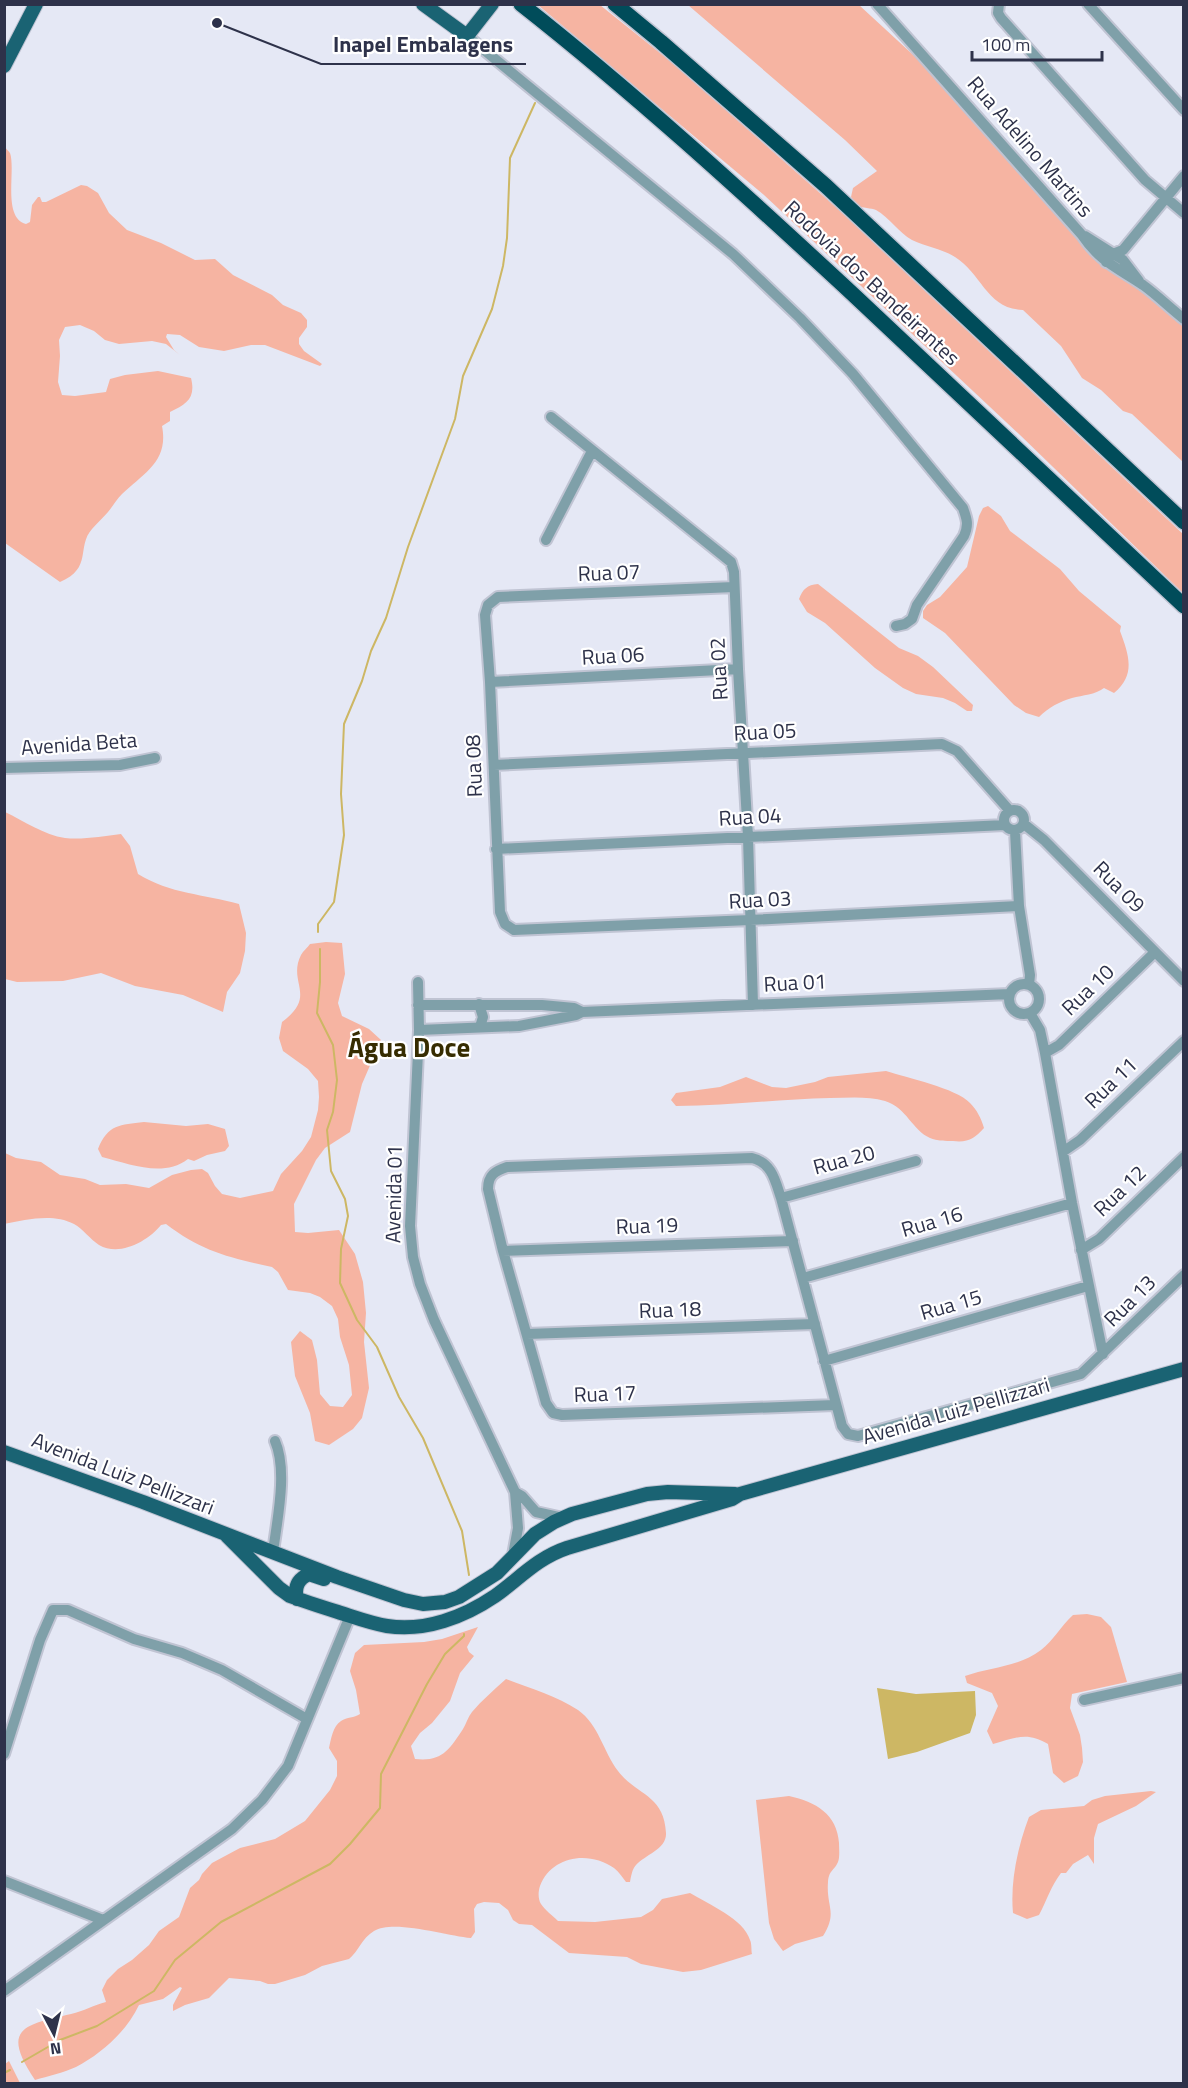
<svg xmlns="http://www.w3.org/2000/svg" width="1188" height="2088" font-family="'Titillium Web',sans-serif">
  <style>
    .green { fill: #f6b4a2 }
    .water { fill: #cdb764 }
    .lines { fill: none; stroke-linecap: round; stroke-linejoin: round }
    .stream { stroke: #cdb764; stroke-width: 2 }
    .minor-casing { stroke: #c0c4d3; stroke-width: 14 }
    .major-casing { stroke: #c0c4d3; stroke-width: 16 }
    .highway-casing { stroke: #c0c4d3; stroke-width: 18 }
    .minor { stroke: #7fa0a9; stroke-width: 10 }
    .major { stroke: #1a6373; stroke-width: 14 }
    .highway { stroke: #004c5a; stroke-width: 15 }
    .labels { text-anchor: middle; stroke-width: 4.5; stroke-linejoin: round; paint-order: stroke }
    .street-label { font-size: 21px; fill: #2e324a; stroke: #fff }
    .district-label { font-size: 27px; font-weight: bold; fill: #362c01; stroke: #fff }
    .leader { fill: none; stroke: #2e324a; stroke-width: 2 }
    .callout-dot { fill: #2e324a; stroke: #fff; stroke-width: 2 }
    .callout-label { font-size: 22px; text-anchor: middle; font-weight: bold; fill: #2e324a; stroke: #fff; stroke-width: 4.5; stroke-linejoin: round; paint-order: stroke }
  </style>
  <rect width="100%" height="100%" fill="#e5e8f5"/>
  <path class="green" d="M 538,5 L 600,5 L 670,61 L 838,209 L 1183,534 L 1183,593 L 1020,435 L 764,195 Z
    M 688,5 L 859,5 L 935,75 L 1068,225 L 1076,238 L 1108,269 L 1142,289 L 1183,322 L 1183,462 L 1132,414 L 1123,411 L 1101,390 L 1082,378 L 1061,346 L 1023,310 C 987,309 982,274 955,257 C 943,249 926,247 912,240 C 899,233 889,217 876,210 C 871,208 863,208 857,206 L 851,197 L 853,188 L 877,171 L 845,140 Z
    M 4,146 C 5,147 10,153 10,153 C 16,170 2,218 26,224 L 30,222 L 32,205 L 38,197 L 40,197 L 42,202 L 46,202 L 81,185 L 87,186 L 98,193 L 109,213 L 127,230 L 161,243 L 195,260 L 215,259 L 233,275 L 272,295 L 283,305 L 301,313 L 307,320 L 307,327 L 299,338 L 299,344 L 304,351 L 322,364 L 320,366 L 265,345 L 251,345 L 224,351 L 199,347 L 180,335 L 167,334 L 166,337 L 174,350 L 180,355 L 166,344 L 152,341 L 119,344 L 105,340 L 94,331 L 80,325 L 65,327 L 59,340 L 60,356 L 58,382 L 62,395 L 75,396 L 106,392 L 110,379 L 125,375 L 158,371 L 191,378 C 196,398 187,404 170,412 L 170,421 L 162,426 C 169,461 144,473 122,494 C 117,499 113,506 108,512 C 103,518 97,523 92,529 C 76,547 93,568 60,582 L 5,543 Z
    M 988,506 L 1001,516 L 1010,531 L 1060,569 L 1079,591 L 1121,626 L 1120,631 C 1129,655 1136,675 1114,693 L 1104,688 C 1095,695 1083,695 1072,698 C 1059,702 1049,707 1039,717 L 1026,713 L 1014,705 L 945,633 L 923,618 L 923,611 L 927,605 L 940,597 L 967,567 L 979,516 L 983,508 Z
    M 818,584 L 899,648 L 918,656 L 933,667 L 973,705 L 972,711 L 967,711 L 955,703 L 943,698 L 916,694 L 903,688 L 875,668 L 825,623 L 807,612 L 799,599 C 803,589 807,585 818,584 Z
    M 5,812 C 24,821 44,835 65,838 C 83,840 103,836 121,834 L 130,846 L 138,874 C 170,894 204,894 239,904 L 246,933 L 245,951 L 240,973 L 227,992 L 223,1012 L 183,995 L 135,986 L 101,973 L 63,981 L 17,982 L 5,979 Z
    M 326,942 L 342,943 L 345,974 L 338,1003 L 342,1016 L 369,1029 L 381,1040 L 362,1084 L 350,1132 L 325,1148 L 316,1160 L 294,1204 L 295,1232 L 308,1233 L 339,1230 L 355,1254 L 363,1282 L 366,1313 L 364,1342 L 369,1388 L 362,1418 L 353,1429 L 329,1445 L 315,1441 L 310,1413 L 295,1376 L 291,1342 L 300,1331 L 312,1340 L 317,1360 L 320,1394 L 330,1406 L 343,1407 L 352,1395 L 349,1365 L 340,1337 L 338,1319 L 332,1306 L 320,1297 L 310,1293 L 288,1290 L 278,1272 L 272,1267 C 230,1258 201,1251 166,1224 L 161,1225 C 148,1241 120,1257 99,1245 C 90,1239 83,1229 74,1224 C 52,1213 26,1220 4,1224 L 5,1153 L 16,1158 L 41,1162 L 60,1175 L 85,1179 L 100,1185 L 126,1184 L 149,1188 L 172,1175 L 191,1170 L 202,1169 L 208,1173 L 215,1186 L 222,1194 L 240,1198 L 273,1191 L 281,1174 L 302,1151 L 311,1137 L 318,1110 L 319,1097 L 318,1081 L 308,1069 L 283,1051 L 279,1038 L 282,1022 C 318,995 287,983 301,955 C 303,951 308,947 310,944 Z
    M 886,1071 C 907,1078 956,1088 970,1103 C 977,1110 981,1118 984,1128 C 975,1138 968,1143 953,1141 C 946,1141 937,1141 930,1138 C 912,1130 907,1108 885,1101 C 868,1096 848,1098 830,1098 C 779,1099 728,1106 676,1106 L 671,1100 L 676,1093 L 720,1087 L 746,1077 L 772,1087 L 786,1088 L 815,1082 L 828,1077 Z
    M 144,1122 L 186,1126 L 208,1124 L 225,1129 L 229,1146 L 225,1151 L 207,1155 L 194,1161 L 188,1159 C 163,1178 130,1164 102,1157 L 98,1149 C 108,1124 120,1125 144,1122 Z
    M 1087,1614 L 1101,1617 L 1111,1627 L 1127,1682 L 1072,1694 L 1070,1708 L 1080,1735 L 1082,1748 L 1083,1762 L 1078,1776 L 1064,1783 L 1053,1773 L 1048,1744 C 1027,1731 1015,1738 993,1744 L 987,1731 L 998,1706 L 992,1693 L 967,1683 L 965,1676 C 990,1667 1019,1667 1041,1650 C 1053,1641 1061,1626 1073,1615 Z
    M 478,1627 L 467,1647 L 469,1652 L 474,1656 L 460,1673 L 450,1701 L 432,1723 L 420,1733 L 411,1746 L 415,1759 C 442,1762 449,1750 463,1729 C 466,1724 468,1717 472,1712 C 482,1700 494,1690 506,1679 C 529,1688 557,1696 578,1710 C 599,1725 603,1751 618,1771 C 637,1796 664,1794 666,1833 C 667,1849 645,1855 636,1865 C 632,1869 631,1877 630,1882 L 626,1882 C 623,1878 619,1872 614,1868 C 589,1850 551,1856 540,1886 C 538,1892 538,1899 541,1904 C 545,1910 553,1916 558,1921 L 595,1922 L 641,1917 L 653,1910 L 662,1899 L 690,1893 C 708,1904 744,1919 750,1940 C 752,1944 751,1950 752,1954 L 701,1970 L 683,1972 L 641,1964 L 627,1957 L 569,1953 L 532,1925 L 519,1924 L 513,1920 L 508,1910 L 499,1903 L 484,1902 L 477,1904 L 474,1909 L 475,1932 L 471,1938 C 446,1936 394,1919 374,1931 C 362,1938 358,1952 349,1959 L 322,1966 L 305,1975 L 275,1984 L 268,1984 L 260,1981 L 229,1978 L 209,1998 L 185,2005 L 173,2011 L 173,2005 L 182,1988 L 180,1987 L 163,1999 L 139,2005 C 127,2031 101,2054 76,2067 C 63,2073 48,2076 35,2080 C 0,2028 24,2025 71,2014 C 84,2011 94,2005 106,2002 L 102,1990 L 107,1980 L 118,1969 L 132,1960 L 149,1945 L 159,1931 L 179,1917 L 190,1888 L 199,1880 L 202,1874 L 212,1863 L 240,1848 L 275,1839 L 305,1821 L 330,1790 L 337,1776 L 337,1761 L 329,1748 C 331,1739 333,1726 341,1721 C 347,1717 354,1718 360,1714 L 356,1690 L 350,1671 L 355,1653 L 364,1645 L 424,1642 L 442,1639 Z
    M 1151,1791 L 1156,1792 L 1136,1806 L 1098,1824 L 1094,1838 L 1094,1864 L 1088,1855 L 1073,1864 L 1066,1873 L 1061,1873 C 1051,1886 1047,1900 1039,1915 L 1027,1919 L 1013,1913 C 1010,1881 1018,1846 1029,1817 L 1041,1810 L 1084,1806 L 1092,1800 L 1105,1796 Z
    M 789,1796 C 816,1802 837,1814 839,1843 C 839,1848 840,1857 838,1862 C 834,1871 829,1870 828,1882 C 826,1907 838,1912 823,1936 L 795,1944 L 783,1951 L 774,1939 L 769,1923 L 756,1800 Z
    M 9,2061 L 20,2083 L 5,2083 L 5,2064 Z"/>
  <path class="water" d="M 877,1688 L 916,1694 L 975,1691 L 976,1715 L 970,1733 L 917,1752 L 888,1759 Z"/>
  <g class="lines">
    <path class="stream" d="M 318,932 L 318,924 L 334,902 L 344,835 L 341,794 L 344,724 L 362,681 L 371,651 L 386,618 L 408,547 L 455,419 L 463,376 L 492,309 L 503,266 L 507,238 L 510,158 L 535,103
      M 320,949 L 320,982 L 317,1013 L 333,1045 L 337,1080 L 333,1112 L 327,1130 L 331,1171 L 345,1199 L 348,1216 L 341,1249 L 340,1283 L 357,1320 L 377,1347 L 399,1397 L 423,1438 L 462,1531 L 469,1575
      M 22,2062 L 60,2040 L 97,2026 L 154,1991 L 175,1960 L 221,1922 L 330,1864 L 350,1844 L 380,1808 L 381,1774 L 427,1684 L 445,1654 L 464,1636 L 464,1634
      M 4,2073 L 10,2070"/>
    <g class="minor-casing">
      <path id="minor" d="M 877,4 L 1082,235 C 1100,262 1118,268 1143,285 C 1157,295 1170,308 1184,319
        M 999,4 L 998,13 L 1001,18 L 1145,180 L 1184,213
        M 1088,4 L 1184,110
        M 467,36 L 733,254 L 800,318 L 853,374 L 963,508 C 967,519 969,525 964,536 L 917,605 L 912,619 L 905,624 L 896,626
        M 1085,236 L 1123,260 L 1139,281
        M 1106,262 L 1108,256 L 1123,250 L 1184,176
        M 551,417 L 731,562 L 734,572 L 738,669 L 748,837 L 753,1005
        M 546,540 L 592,451
        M 734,587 L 498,597 L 488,605 L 485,615 L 490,682 L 500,912 L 505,924 L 514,930 L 750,920 L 1019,906
        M 490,682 L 738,669
        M 494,765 L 942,744 L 957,751 L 1010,811
        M 4,768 L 120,765 L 155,758
        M1004 820a10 10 0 1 1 20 0a10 10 0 1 1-20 0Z
        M 1024,824 L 1044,840 L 1184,981
        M 1015,831 L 1019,906 L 1030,975 L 1029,985
        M 496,849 L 1005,825
        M 418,982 L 419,1030 L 410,1226 L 413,1257 L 420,1284 L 434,1320 L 515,1492 L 518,1528 L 513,1555
        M1009 999a15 15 0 1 1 30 0a15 15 0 1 1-30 0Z
        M 479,1004 L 483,1017 L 480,1027
        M 418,1005 L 542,1005 L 574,1008 L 582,1012
        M 1030,1013 L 1040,1030 L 1045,1053 L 1072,1203 L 1103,1354
        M 419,1030 L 519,1026 L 576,1015 L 582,1012 L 1010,994
        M 1045,1053 L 1059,1045 L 1155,952
        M 1064,1151 L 1080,1140 L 1184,1041
        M 781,1198 L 916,1161
        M 1081,1250 L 1099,1239 L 1184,1157
        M 503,1251 L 793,1241
        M 803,1278 L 1072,1203
        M 527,1334 L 815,1324
        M 824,1361 L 1088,1286
        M 835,1405 L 562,1415 L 553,1413 L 546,1403 L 503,1251 L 488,1189 C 488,1175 495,1171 507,1167 L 752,1158 C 772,1163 775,1180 781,1198 L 842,1426 L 848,1434 L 858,1436 L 1081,1374 L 1184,1275
        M 515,1492 L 522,1496 L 536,1512 L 563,1518
        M 273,1552 C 277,1520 288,1471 275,1441
        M 1084,1700 L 1184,1678
        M 4,1754 L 40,1640 L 53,1610 L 68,1610 L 134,1639 L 182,1653 L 222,1670 L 307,1719
        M 4,1881 L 103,1920
        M 4,1991 L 232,1829 L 262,1800 L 288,1766 L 350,1616"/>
    </g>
    <g class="major-casing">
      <path id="major" d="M 423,4 L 467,36 L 492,4
        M 4,66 L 36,4
        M 4,1452 L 143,1502 L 337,1577 L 404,1600 L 423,1604 L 445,1602 L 459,1597 L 497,1573 L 535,1534 L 554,1522 L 572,1514 L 647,1494 L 668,1492 L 735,1494
        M 227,1536 L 279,1588 L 290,1596 C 306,1602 322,1607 338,1612 C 354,1617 370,1623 387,1626 C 425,1632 464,1617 495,1596 C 519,1579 537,1558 567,1548 L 732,1499 L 740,1494 L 1184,1369
        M 297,1599 C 294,1587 298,1579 309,1574 L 324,1579"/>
    </g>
    <g class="highway-casing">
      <path id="highway" d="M 521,4 C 633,92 738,188 843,285 C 957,391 1070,498 1184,606
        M 615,4 L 661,42 L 826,186 L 1184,522"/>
    </g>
    <use href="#minor" class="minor"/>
    <use href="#major" class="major"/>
    <use href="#highway" class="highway"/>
  </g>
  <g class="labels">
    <g class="street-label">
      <text transform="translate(1030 147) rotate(49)" y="7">Rua Adelino Martins</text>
      <text transform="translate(872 283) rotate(43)" y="7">Rodovia dos Bandeirantes</text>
      <text transform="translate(609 573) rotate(-2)" y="7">Rua 07</text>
      <text transform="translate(613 656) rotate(-3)" y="7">Rua 06</text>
      <text transform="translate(719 669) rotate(-93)" y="7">Rua 02</text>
      <text transform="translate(765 732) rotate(-3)" y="7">Rua 05</text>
      <text transform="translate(79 744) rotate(-4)" y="7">Avenida Beta</text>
      <text transform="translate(474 766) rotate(-92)" y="7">Rua 08</text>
      <text transform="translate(750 817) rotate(-3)" y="7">Rua 04</text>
      <text transform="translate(1119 887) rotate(45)" y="7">Rua 09</text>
      <text transform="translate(760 900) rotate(-3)" y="7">Rua 03</text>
      <text transform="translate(795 983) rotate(-3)" y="7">Rua 01</text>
      <text transform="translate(1088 990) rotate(-44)" y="7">Rua 10</text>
      <text transform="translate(1111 1083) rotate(-44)" y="7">Rua 11</text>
      <text transform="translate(844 1160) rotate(-15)" y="7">Rua 20</text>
      <text transform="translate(1120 1191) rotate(-44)" y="7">Rua 12</text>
      <text transform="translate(394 1194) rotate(-89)" y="7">Avenida 01</text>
      <text transform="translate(932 1222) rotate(-16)" y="7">Rua 16</text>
      <text transform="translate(647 1226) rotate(-2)" y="7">Rua 19</text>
      <text transform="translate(1130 1301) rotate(-45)" y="7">Rua 13</text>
      <text transform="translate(951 1305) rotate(-16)" y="7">Rua 15</text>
      <text transform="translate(670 1310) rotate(-2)" y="7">Rua 18</text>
      <text transform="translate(605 1394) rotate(-2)" y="7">Rua 17</text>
      <text transform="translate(956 1411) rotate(-16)" y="7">Avenida Luiz Pellizzari</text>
      <text transform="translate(123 1474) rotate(21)" y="7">Avenida Luiz Pellizzari</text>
    </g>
    <g class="district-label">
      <text x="409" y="1057">Água Doce</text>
    </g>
  </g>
  <path class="leader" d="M217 23L321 64H526"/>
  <circle class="callout-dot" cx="217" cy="23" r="6"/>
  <g class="callout-label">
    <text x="423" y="52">Inapel Embalagens</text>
  </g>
  <rect width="1188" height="2088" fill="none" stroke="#2e324a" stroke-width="12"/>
  <g transform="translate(54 2034) rotate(173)" stroke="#ffffff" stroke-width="4.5" paint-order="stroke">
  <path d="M0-4.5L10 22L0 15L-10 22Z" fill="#2e324a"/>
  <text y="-9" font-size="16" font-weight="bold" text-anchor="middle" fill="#2e324a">N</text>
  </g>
  <path d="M972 51v9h130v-9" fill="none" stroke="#2e324a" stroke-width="3"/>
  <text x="981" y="51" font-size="18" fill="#2e324a" stroke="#ffffff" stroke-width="4.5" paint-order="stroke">100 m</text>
</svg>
